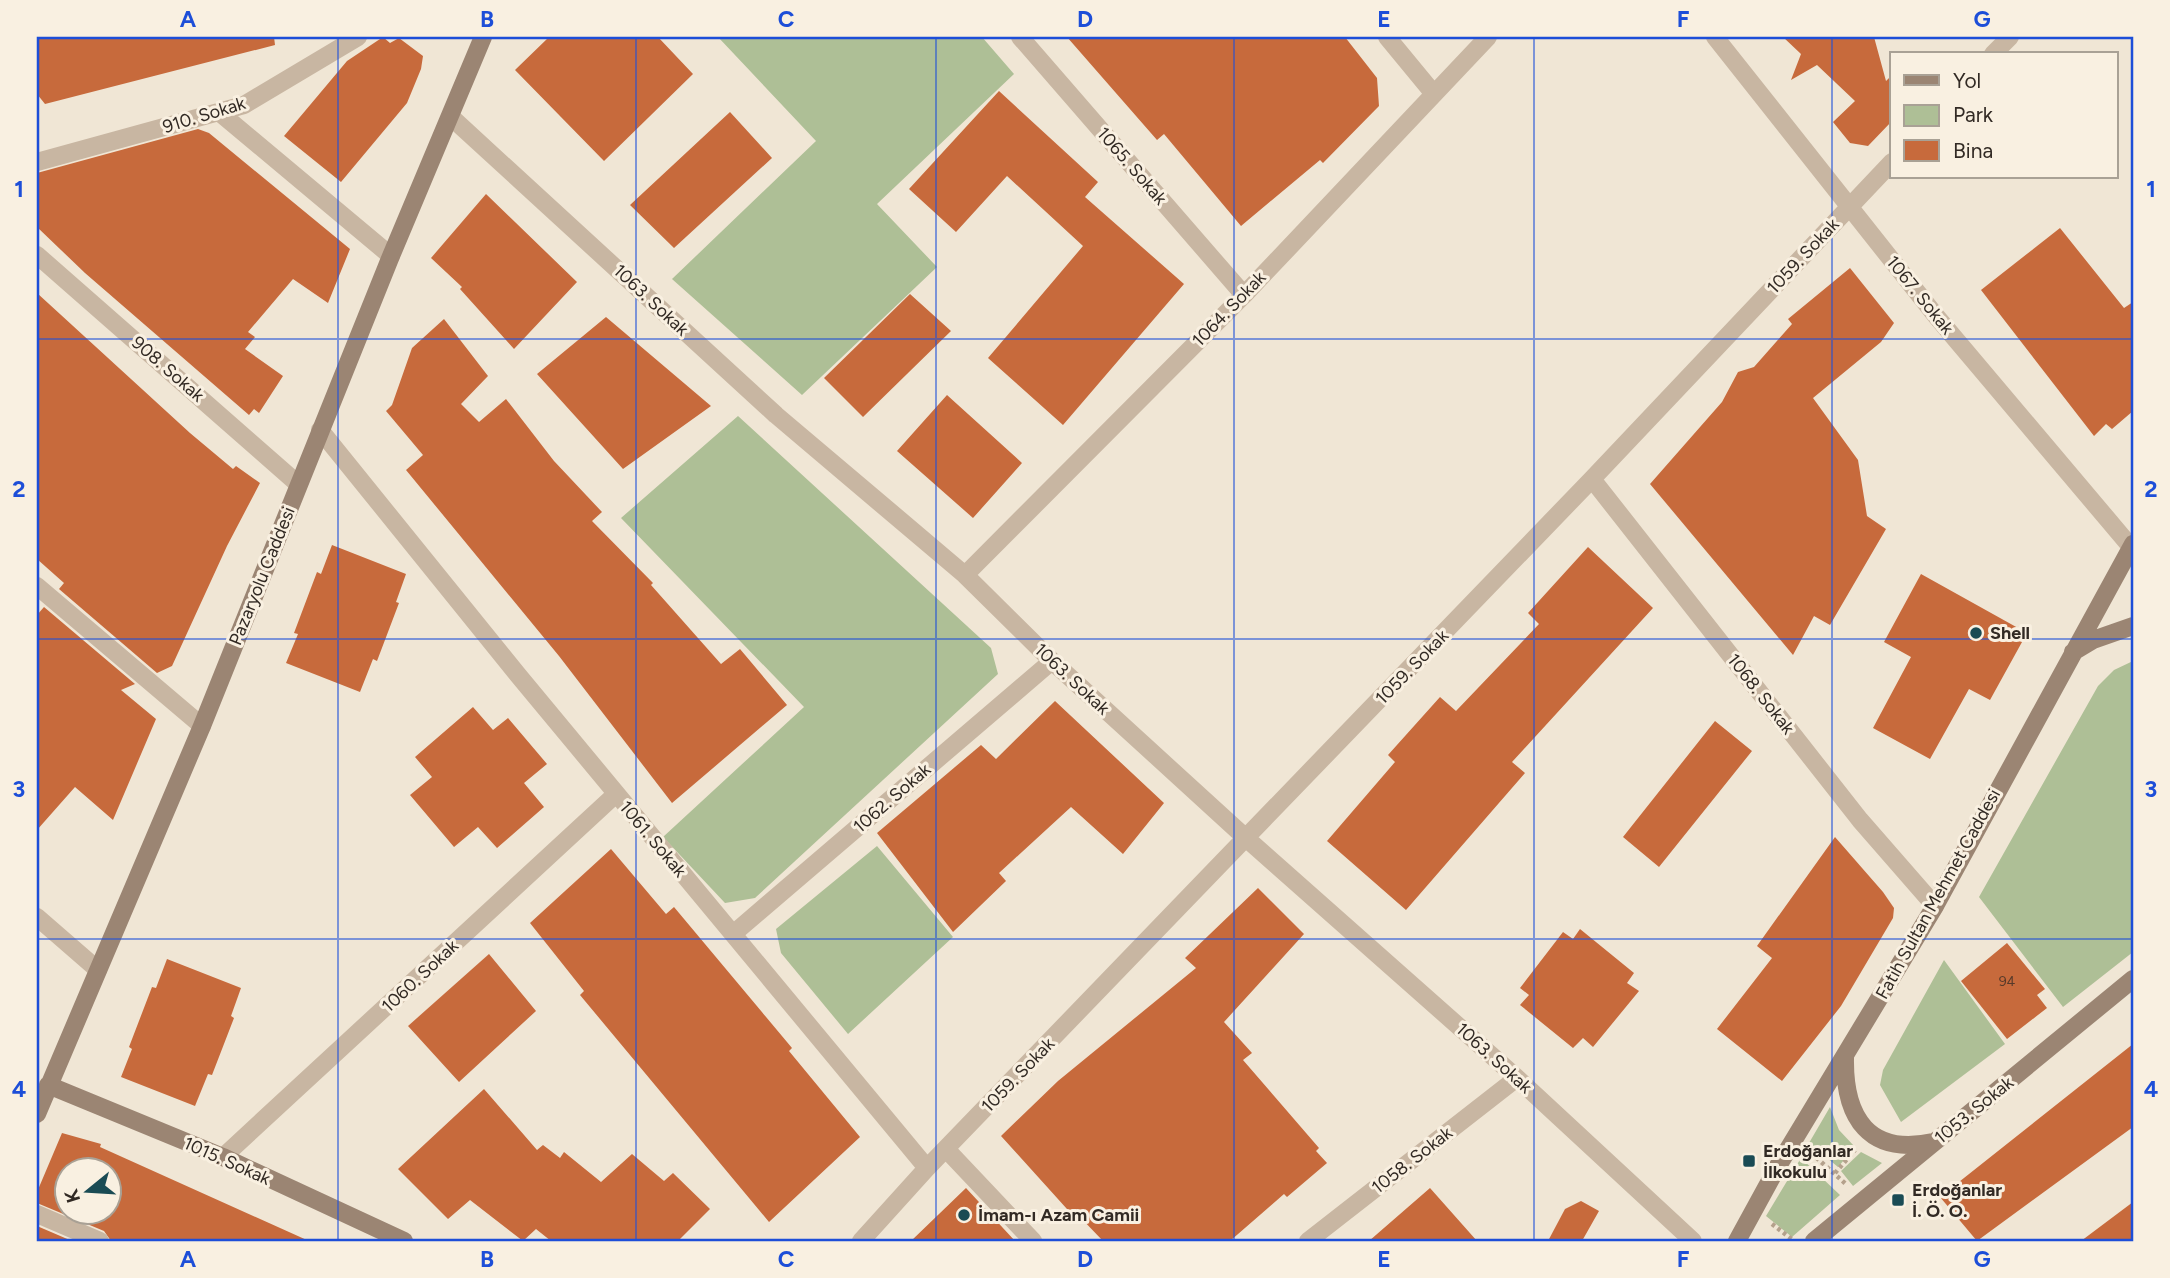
<svg xmlns="http://www.w3.org/2000/svg" width="2170" height="1278" font-family="Figtree,sans-serif">
  <style>
    .green { fill: #aebf96 }
    .building { fill: #c76a3c; fill-rule: evenodd }
    .lines { fill: none; stroke-linecap: round; stroke-linejoin: round }
    .path { stroke: #b4a18c; stroke-width: 4.5; stroke-dasharray: 3.5 3.5; stroke-linecap: butt }
    .street { stroke: #c8b6a2; stroke-width: 18 }
    .secondary { stroke: #9b8573; stroke-width: 18 }
    .grid { fill: none; stroke: #1d4ed8; stroke-width: 2; stroke-opacity: 0.55 }
    .poi-dot { fill: #1a4b54; stroke: #f9f0e1; stroke-width: 2.5 }
    .labels { text-anchor: middle; stroke-width: 6; stroke-linejoin: round; paint-order: stroke }
    .number-label { font-size: 14px; fill: #573a2a }
    .street-label { font-size: 18px; fill: #322a24; stroke: #f9f0e1 }
    .poi-label { font-size: 18px; font-weight: bold; fill: #322a24; stroke: #f9f0e1; text-anchor: start }
    .neatline { fill: none; stroke: #1d4ed8; stroke-width: 2.5 }
    .grid-label { font-size: 23px; text-anchor: middle; font-weight: bold; fill: #1d4ed8 }
  </style>
  <rect width="100%" height="100%" fill="#f0e6d5"/>
  <path class="green" d="M 718,37 L 982,37 L 1014,74 L 877,204 L 937,267 L 802,395 L 672,279 L 816,141 Z
    M 738,416 L 991,648 L 998,674 L 755,898 L 725,903 L 663,837 L 804,707 L 621,518 Z
    M 2133,661 L 2133,952 L 2063,1007 L 1979,897 L 2098,686 L 2114,670 Z
    M 877,846 L 953,937 L 848,1034 L 781,953 L 776,929 Z
    M 1944,960 L 2005,1044 L 1901,1122 L 1880,1085 L 1883,1070 Z
    M 1830,1107 L 1839,1130 L 1855,1147 L 1838,1167 L 1809,1143 Z
    M 1861,1152 L 1882,1163 L 1853,1186 L 1841,1171 Z
    M 1801,1158 L 1840,1195 L 1792,1237 L 1766,1216 Z"/>
  <path class="building" d="M 37,37 L 274,37 L 275,45 L 45,104 L 37,94 Z
    M 383,37 L 390,43 L 399,38 L 423,56 L 421,69 L 407,103 L 341,182 L 284,136 L 347,61 Z
    M 549,37 L 658,37 L 693,74 L 604,161 L 515,70 Z
    M 1067,37 L 1345,37 L 1377,78 L 1379,106 L 1323,163 L 1320,160 L 1241,226 L 1164,134 L 1157,140 Z
    M 1783,37 L 1874,37 L 1886,81 L 1892,75 L 1892,121 L 1868,146 L 1850,143 L 1833,122 L 1855,101 L 1817,65 L 1791,80 L 1801,54 Z
    M 999,91 L 1098,182 L 1085,197 L 1184,284 L 1063,425 L 988,358 L 1083,246 L 1007,176 L 956,232 L 909,189 Z
    M 730,112 L 772,158 L 674,248 L 630,205 Z
    M 198,129 L 209,133 L 350,249 L 328,303 L 293,279 L 248,332 L 255,337 L 245,349 L 283,376 L 259,413 L 254,409 L 249,415 L 85,273 L 37,227 L 37,173 Z
    M 486,194 L 577,282 L 514,349 L 460,289 L 462,287 L 431,258 Z
    M 2060,228 L 2124,308 L 2133,302 L 2133,411 L 2112,429 L 2106,424 L 2094,436 L 1981,290 Z
    M 1850,268 L 1894,323 L 1881,342 L 1813,398 L 1858,460 L 1867,516 L 1886,529 L 1830,625 L 1814,616 L 1793,655 L 1650,484 L 1722,402 L 1738,372 L 1754,367 L 1792,324 L 1788,319 Z
    M 37,293 L 190,433 L 233,469 L 236,466 L 260,483 L 227,546 L 172,666 L 157,673 L 59,589 L 64,583 L 37,559 Z
    M 910,294 L 951,331 L 863,417 L 824,378 Z
    M 606,317 L 711,406 L 623,469 L 537,374 Z
    M 444,319 L 488,376 L 461,404 L 479,422 L 506,399 L 554,461 L 602,512 L 592,521 L 653,583 L 651,585 L 721,664 L 740,649 L 787,705 L 672,803 L 559,656 L 406,470 L 423,455 L 386,411 L 392,405 L 412,348 Z
    M 947,395 L 1022,463 L 973,518 L 897,451 Z
    M 332,545 L 406,574 L 396,602 L 399,603 L 377,661 L 373,659 L 360,692 L 286,663 L 298,634 L 294,633 L 317,572 L 321,574 Z
    M 1588,547 L 1653,608 L 1512,762 L 1525,773 L 1406,910 L 1327,841 L 1395,762 L 1388,755 L 1440,697 L 1456,711 L 1539,624 L 1528,613 Z
    M 1921,574 L 2027,633 L 1990,700 L 1969,689 L 1930,759 L 1873,728 L 1911,657 L 1884,642 Z
    M 44,607 L 135,684 L 121,690 L 156,719 L 113,820 L 75,787 L 37,830 L 37,615 Z
    M 1055,701 L 1164,803 L 1123,854 L 1071,807 L 999,873 L 1006,881 L 953,932 L 877,833 L 981,745 L 996,759 Z
    M 473,707 L 493,730 L 508,718 L 547,764 L 524,783 L 544,807 L 497,848 L 478,827 L 454,847 L 410,795 L 432,777 L 415,757 Z
    M 1715,721 L 1752,751 L 1659,867 L 1623,837 Z
    M 1835,837 L 1883,892 L 1894,908 L 1893,918 L 1841,1006 L 1782,1081 L 1717,1029 L 1772,958 L 1757,946 Z
    M 611,849 L 666,914 L 674,907 L 792,1048 L 789,1051 L 860,1137 L 769,1222 L 580,995 L 584,991 L 530,923 Z
    M 1258,888 L 1304,934 L 1224,1022 L 1252,1053 L 1243,1060 L 1319,1148 L 1316,1151 L 1327,1163 L 1287,1197 L 1284,1194 L 1230,1241 L 1103,1241 L 1079,1216 L 1076,1219 L 1001,1136 L 1058,1081 L 1196,968 L 1185,958 Z
    M 1580,929 L 1634,973 L 1627,983 L 1639,991 L 1593,1047 L 1583,1038 L 1573,1048 L 1520,1005 L 1529,995 L 1520,988 L 1563,932 L 1573,939 Z
    M 2007,943 L 2045,989 L 2037,995 L 2047,1008 L 2007,1039 L 1961,981 Z
    M 489,954 L 536,1011 L 459,1082 L 408,1026 Z
    M 167,959 L 241,988 L 231,1016 L 234,1018 L 212,1075 L 208,1074 L 195,1106 L 121,1077 L 132,1049 L 129,1047 L 152,987 L 156,988 Z
    M 2133,1044 L 2133,1127 L 1977,1241 L 1940,1197 Z
    M 484,1089 L 537,1150 L 543,1145 L 560,1158 L 564,1152 L 601,1182 L 632,1154 L 664,1181 L 673,1173 L 710,1209 L 678,1241 L 551,1241 L 536,1229 L 523,1241 L 470,1200 L 448,1219 L 398,1169 Z
    M 62,1133 L 101,1144 L 100,1147 L 309,1241 L 111,1241 L 104,1231 L 37,1203 L 37,1192 ZM 66,1170 L 108,1170 L 108,1212 L 66,1212 Z
    M 966,1188 L 1015,1241 L 911,1241 Z
    M 1430,1188 L 1477,1241 L 1369,1241 Z
    M 1581,1201 L 1599,1211 L 1582,1241 L 1548,1241 L 1565,1209 Z
    M 2133,1202 L 2133,1241 L 2081,1241 Z
    M 37,1226 L 72,1241 L 37,1241 Z"/>
  <g class="lines">
    <path class="path" d="M 1811,1153 L 1847,1185
      M 1835,1173 L 1855,1150
      M 1772,1224 L 1793,1240"/>
    <path class="street" d="M 1020,37 L 1244,295
      M 1387,37 L 1434,94
      M 1715,37 L 1936,316 L 2131,547
      M 1993,54 L 2010,37
      M 219,112 L 391,256
      M 451,117 L 776,415 L 965,575 L 1052,661 L 1247,839 L 1517,1078 L 1693,1241
      M 37,162 L 244,105 L 358,37
      M 37,255 L 298,484
      M 320,430 L 518,675 L 927,1168 L 861,1241
      M 1592,479 L 1860,820 L 1935,906
      M 965,575 L 1244,295 L 1488,37
      M 37,586 L 202,726
      M 37,917 L 98,970
      M 733,934 L 1052,661
      M 946,1149 L 1033,1241
      M 223,1157 L 616,794
      M 927,1168 L 1592,479 L 1892,162
      M 37,1214 L 100,1241
      M 1308,1241 L 1517,1078"/>
    <path class="secondary" d="M 2073,652 L 2093,640 L 2133,626
      M 1845,1058 C 1844,1118 1869,1156 1933,1142
      M 48,1085 L 223,1157 L 404,1241
      M 37,1114 L 202,726 L 391,256 L 483,37
      M 1737,1241 L 1778,1166 L 1935,906 L 2133,544
      M 1814,1241 L 2133,979"/>
  </g>
  <path class="grid" d="M 338,37 L 338,1241M 636,37 L 636,1241M 936,37 L 936,1241M 1234,37 L 1234,1241M 1534,37 L 1534,1241M 1832,37 L 1832,1241M 37,339 L 2133,339M 37,639 L 2133,639M 37,939 L 2133,939"/>
  <g class="poi-dot">
    <circle cx="1976" cy="633" r="7"/>
    <rect x="1742" y="1154" width="14" height="14" rx="3.5"/>
    <rect x="1891" y="1193" width="14" height="14" rx="3.5"/>
    <circle cx="964" cy="1215" r="7"/>
  </g>
  <g class="labels">
    <g class="number-label">
      <text x="2007" y="986">94</text>
    </g>
    <g class="street-label">
      <text transform="translate(204 115) rotate(-17)" y="6">910. Sokak</text>
      <text transform="translate(1132 166) rotate(49)" y="6">1065. Sokak</text>
      <text transform="translate(1803 256) rotate(-47)" y="6">1059. Sokak</text>
      <text transform="translate(1920 295) rotate(51)" y="6">1067. Sokak</text>
      <text transform="translate(651 300) rotate(43)" y="6">1063. Sokak</text>
      <text transform="translate(1229 309) rotate(-46)" y="6">1064. Sokak</text>
      <text transform="translate(168 369) rotate(41)" y="6">908. Sokak</text>
      <text transform="translate(262 576) rotate(-68)" y="6">Pazaryolu Caddesi</text>
      <text transform="translate(1412 667) rotate(-46)" y="6">1059. Sokak</text>
      <text transform="translate(1072 679) rotate(43)" y="6">1063. Sokak</text>
      <text transform="translate(1761 694) rotate(52)" y="6">1068. Sokak</text>
      <text transform="translate(892 798) rotate(-41)" y="6">1062. Sokak</text>
      <text transform="translate(653 839) rotate(50)" y="6">1061. Sokak</text>
      <text transform="translate(1938 894) rotate(-61)" y="6">Fatih Sultan Mehmet Caddesi</text>
      <text transform="translate(420 976) rotate(-43)" y="6">1060. Sokak</text>
      <text transform="translate(1494 1058) rotate(42)" y="6">1063. Sokak</text>
      <text transform="translate(1018 1075) rotate(-46)" y="6">1059. Sokak</text>
      <text transform="translate(1974 1110) rotate(-39)" y="6">1053. Sokak</text>
      <text transform="translate(1412 1160) rotate(-38)" y="6">1058. Sokak</text>
      <text transform="translate(227 1161) rotate(24)" y="6">1015. Sokak</text>
    </g>
    <g class="poi-label">
      <text x="1990" y="639">Shell</text>
      <text x="1763" y="1157">Erdoğanlar<tspan x="1763" dy="21">İlkokulu</tspan></text>
      <text x="1912" y="1196">Erdoğanlar<tspan x="1912" dy="21">İ. Ö. O.</tspan></text>
      <text x="978" y="1221">İmam-ı Azam Camii</text>
    </g>
  </g>
  <rect width="2170" height="1278" fill="none" stroke="#f9f0e1" stroke-width="77"/>
  <rect x="1890" y="52" width="228" height="126" fill="#f9f0e1" stroke="#a9a195" stroke-width="2"/>
  <rect x="1904" y="75" width="35" height="10" fill="#9b8573" stroke="#a9a195" stroke-width="2"/>
  <text x="1953" y="88" font-size="21" fill="#322a24">Yol</text>
  <rect x="1904" y="105" width="35" height="21" fill="#aebf96" stroke="#a9a195" stroke-width="2"/>
  <text x="1953" y="122" font-size="21" fill="#322a24">Park</text>
  <rect x="1904" y="140" width="35" height="21" fill="#c76a3c" stroke="#a9a195" stroke-width="2"/>
  <text x="1953" y="158" font-size="21" fill="#322a24">Bina</text>
  <g transform="translate(88 1191) rotate(252)"><circle r="33" fill="#f9f0e1" stroke="#a9a195" stroke-width="2"/>
  <path d="M0-5L12 26L0 18L-12 26Z" fill="#1a4b54"/>
  <text y="-10" font-size="19" font-weight="bold" text-anchor="middle" fill="#322a24">K</text>
  </g>
  <rect x="38" y="38" width="2094" height="1202" class="neatline"/>
  <g class="grid-label">
    <text x="188" y="27">A</text>
    <text x="487" y="27">B</text>
    <text x="786" y="27">C</text>
    <text x="1085" y="27">D</text>
    <text x="1384" y="27">E</text>
    <text x="1683" y="27">F</text>
    <text x="1982" y="27">G</text>
    <text x="19" y="197">1</text>
    <text x="2151" y="197">1</text>
    <text x="19" y="497">2</text>
    <text x="2151" y="497">2</text>
    <text x="19" y="797">3</text>
    <text x="2151" y="797">3</text>
    <text x="19" y="1097">4</text>
    <text x="2151" y="1097">4</text>
    <text x="188" y="1267">A</text>
    <text x="487" y="1267">B</text>
    <text x="786" y="1267">C</text>
    <text x="1085" y="1267">D</text>
    <text x="1384" y="1267">E</text>
    <text x="1683" y="1267">F</text>
    <text x="1982" y="1267">G</text>
  </g>
</svg>
